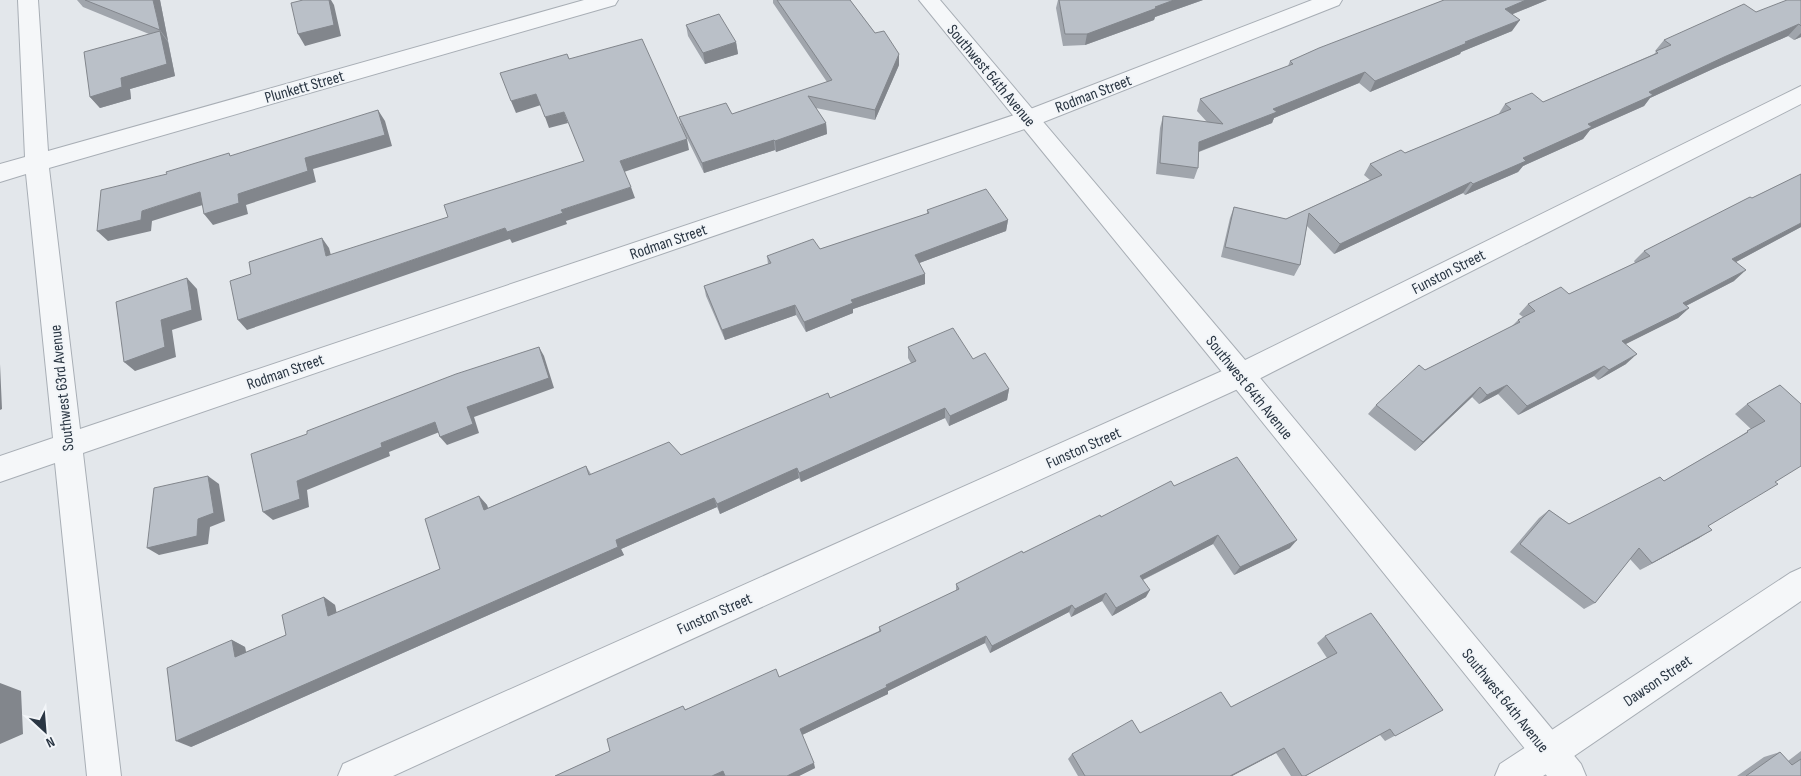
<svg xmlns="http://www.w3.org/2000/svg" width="1801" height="776" font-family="'Sofia Sans Condensed',sans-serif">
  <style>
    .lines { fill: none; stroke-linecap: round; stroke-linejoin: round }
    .minor-casing { stroke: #a8aeb5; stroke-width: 2 }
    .tertiary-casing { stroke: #a8aeb5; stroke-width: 2 }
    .minor { fill: #f5f7f9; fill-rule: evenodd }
    .tertiary { fill: #f5f7f9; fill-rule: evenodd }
    .wall { fill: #a0a5ac }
    .shaded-wall { fill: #82868c }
    .building { fill: #bac0c8; stroke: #82868c }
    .labels { text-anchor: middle; stroke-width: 4; stroke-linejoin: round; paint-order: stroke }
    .street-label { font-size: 16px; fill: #2a3643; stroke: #f2f5f8 }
  </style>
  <rect width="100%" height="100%" fill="#e3e7eb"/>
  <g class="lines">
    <g class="minor-casing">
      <path id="minor" d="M 18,0 L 38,0 L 48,151 L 584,0 L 618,0 L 615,5 L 49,168 L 80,429 L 1020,113 L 1312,0 L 1342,0 L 1339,5 L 1036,125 L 83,453 L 121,776 L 87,776 L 55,463 L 0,482 L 0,456 L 53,438 L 26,174 L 0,182 L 0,164 L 25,157 Z
        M 1801,86 L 1801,104 L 1251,383 L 393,776 L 338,776 L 343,764 L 1231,367 Z
        M 1801,568 L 1801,601 L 1561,765 L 1543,776 L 1495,776 L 1500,764 L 1790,573 Z"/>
    </g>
    <g class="tertiary-casing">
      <path id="tertiary" d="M 919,0 L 940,0 L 1251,367 L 1581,764 L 1586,776 L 1547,776 L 1231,383 Z"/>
    </g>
    <use href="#minor" class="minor"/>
    <use href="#tertiary" class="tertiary"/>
  </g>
  <path class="wall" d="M 77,0 L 160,0 L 175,76 L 130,89 L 131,99 L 100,108 L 90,97 L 149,34 L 83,7 Z
    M 773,0 L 850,0 L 875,33 L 899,54 L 899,65 L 875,120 L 816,108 L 826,123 L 827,134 L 776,152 L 775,150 L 704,173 L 682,128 L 679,117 L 732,114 L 827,82 L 773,3 Z
    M 1058,0 L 1203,0 L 1155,17 L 1154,20 L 1085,45 L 1063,46 L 1056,8 Z
    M 1444,0 L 1547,0 L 1513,14 L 1512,31 L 1461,52 L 1460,54 L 1370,92 L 1359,83 L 1274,118 L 1272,123 L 1199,152 L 1198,168 L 1194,179 L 1156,174 L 1160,128 L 1163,116 L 1207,122 L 1197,111 L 1200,99 L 1288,66 L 1290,61 Z
    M 1801,0 L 1801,37 L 1794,40 L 1788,36 L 1715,68 L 1650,98 L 1644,106 L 1590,130 L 1583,139 L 1523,166 L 1518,172 L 1465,195 L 1463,193 L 1334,254 L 1307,226 L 1300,265 L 1294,276 L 1221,257 L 1230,218 L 1234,207 L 1286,219 L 1370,180 L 1364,175 L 1370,164 L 1405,153 L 1498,115 L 1505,104 L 1543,102 L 1654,54 L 1656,52 L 1655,51 L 1664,40 L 1756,12 Z
    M 686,25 L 736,42 L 738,54 L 705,64 L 688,36 Z
    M 1801,174 L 1801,227 L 1736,262 L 1734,281 L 1686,306 L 1689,308 L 1678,318 L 1625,344 L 1626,364 L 1598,380 L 1594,376 L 1518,415 L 1498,394 L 1479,404 L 1472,397 L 1415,451 L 1368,414 L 1376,405 L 1425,370 L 1511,327 L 1518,320 L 1523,317 L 1519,314 L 1528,304 L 1569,294 L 1635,263 L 1634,261 L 1644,251 Z
    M 927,210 L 1008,220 L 1006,231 L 919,263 L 925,274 L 925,284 L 853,309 L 853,313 L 806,332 L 796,315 L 725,340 L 706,296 L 704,286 L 768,264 L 767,256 L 820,249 L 927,214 Z
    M 908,347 L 973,359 L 1009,389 L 1007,400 L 949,426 L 945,418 L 801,482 L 799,478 L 720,514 L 717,507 L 621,549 L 624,555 L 191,747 L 232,640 L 245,647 L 246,652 L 286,635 L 324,597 L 335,605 L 336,613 L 440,569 L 479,496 L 487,505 L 488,508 L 586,466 L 591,474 L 681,455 L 830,398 L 911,363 L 908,358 Z
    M 1780,385 L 1775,482 L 1708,526 L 1699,538 L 1640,570 L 1630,559 L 1595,603 L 1584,609 L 1510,552 L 1539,518 L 1549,510 L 1569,524 L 1664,481 L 1734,440 L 1751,429 L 1735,414 L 1747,404 Z
    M 1174,486 L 1290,548 L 1234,575 L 1213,544 L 1143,580 L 1146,597 L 1112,616 L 1102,601 L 1071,617 L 1069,612 L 990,653 L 985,643 L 888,691 L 888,694 L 802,735 L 815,768 L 799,776 L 555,776 L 610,751 L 686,709 L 779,677 L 879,631 L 879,627 L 956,591 L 956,584 L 1101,517 Z
    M 1325,636 L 1443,710 L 1385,741 L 1380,735 L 1306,776 L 1291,776 L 1276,753 L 1232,776 L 1078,776 L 1068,759 L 1072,754 L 1140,733 L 1231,707 L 1327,658 L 1317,643 Z
    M 1801,751 L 1801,776 L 1737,776 L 1764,757 L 1780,752 L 1788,761 Z"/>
  <path class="shaded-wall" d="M 153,0 L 160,0 L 168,41 L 160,30 Z
    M 329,0 L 331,0 L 334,5 L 341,36 L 305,46 L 298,34 Z
    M 1174,0 L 1203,0 L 1155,17 L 1154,20 L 1085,45 L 1087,34 L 1155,7 Z
    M 1526,0 L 1547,0 L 1498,20 L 1505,9 Z
    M 1520,20 L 1512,31 L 1461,52 L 1460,54 L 1370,92 L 1375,81 L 1465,42 Z
    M 1799,24 L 1788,36 L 1715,68 L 1650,98 L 1644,106 L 1590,130 L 1583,139 L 1523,166 L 1518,172 L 1465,195 L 1473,184 L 1649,92 L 1724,57 Z
    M 160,31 L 168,42 L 175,76 L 130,89 L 131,99 L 100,108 L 90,97 L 121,78 Z
    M 1801,33 L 1801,37 L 1794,40 Z
    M 736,42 L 738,54 L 705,64 L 703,53 Z
    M 899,54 L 899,65 L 875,120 L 875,110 Z
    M 1365,72 L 1359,83 L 1274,118 L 1272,123 L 1195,153 L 1199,142 L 1273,109 Z
    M 536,94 L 541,105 L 516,113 L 511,101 Z
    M 378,110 L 385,121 L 392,146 L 313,169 L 316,182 L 246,205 L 248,214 L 213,225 L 204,214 L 238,194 L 305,158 Z
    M 564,112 L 568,123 L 549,128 L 545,117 Z
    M 826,123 L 827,134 L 776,152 L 775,141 Z
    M 687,139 L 689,150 L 624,172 L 620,161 Z
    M 774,140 L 775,150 L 704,173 L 702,163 Z
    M 1471,182 L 1463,193 L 1334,254 L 1340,244 Z
    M 631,187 L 635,198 L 566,221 L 561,210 Z
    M 200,192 L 209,203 L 152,221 L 151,231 L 108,241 L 97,231 L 142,211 Z
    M 563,213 L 567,224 L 512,243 L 510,239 L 247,330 L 238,320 L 505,228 Z
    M 1008,220 L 1006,231 L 914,265 L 915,255 Z
    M 1801,223 L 1801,227 L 1721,270 L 1732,259 Z
    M 322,238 L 329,248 L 334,266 L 326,256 Z
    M 1746,270 L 1734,281 L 1672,313 L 1683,303 Z
    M 925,274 L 925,284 L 853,309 L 853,313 L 806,332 L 804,322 L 851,300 Z
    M 187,278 L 197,289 L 202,320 L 172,330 L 176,357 L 135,371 L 124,362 L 161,320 Z
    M 795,305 L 796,315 L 725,340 L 722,330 Z
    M 1689,308 L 1678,318 L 1612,351 L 1622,341 Z
    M 539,347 L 544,356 L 554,388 L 474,417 L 479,433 L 447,445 L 440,437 L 467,407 Z
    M 1637,354 L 1626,364 L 1598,380 L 1609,370 Z
    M 0,364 L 2,409 L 0,410 Z
    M 1604,366 L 1594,376 L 1518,415 L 1527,406 Z
    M 1507,385 L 1498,394 L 1479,404 L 1487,395 Z
    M 1480,387 L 1472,397 L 1415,451 L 1423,442 Z
    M 1009,389 L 1007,400 L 949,426 L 950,416 Z
    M 945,408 L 945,418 L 801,482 L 799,473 Z
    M 435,422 L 442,431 L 389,452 L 390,456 L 307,490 L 309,507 L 273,520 L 263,512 L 297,481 L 381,443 Z
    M 797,468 L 799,478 L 720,514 L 717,504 Z
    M 208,476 L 219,484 L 225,521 L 210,527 L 208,544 L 159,555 L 147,548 L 198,519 Z
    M 479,496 L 487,505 L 491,519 L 484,510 Z
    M 714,498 L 717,507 L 621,549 L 624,555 L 191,747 L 176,741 L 616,540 Z
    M 1712,530 L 1699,538 L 1640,570 L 1652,563 Z
    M 1218,535 L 1213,544 L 1136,583 L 1140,576 Z
    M 1297,540 L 1290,548 L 1234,575 L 1240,567 Z
    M 1150,590 L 1146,597 L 1112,616 L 1116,608 Z
    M 1106,593 L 1102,601 L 1071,617 L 1075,609 Z
    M 324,597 L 335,605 L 339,624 L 328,616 Z
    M 1072,605 L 1069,612 L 990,653 L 992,646 Z
    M 986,636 L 985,643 L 888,691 L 888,694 L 802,735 L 800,729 L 886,685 Z
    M 232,640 L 245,647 L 248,664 L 235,657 Z
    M 0,683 L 21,691 L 23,734 L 0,744 Z
    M 1284,748 L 1276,753 L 1232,776 L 1230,776 Z
    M 814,763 L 815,768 L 799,776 L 787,776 Z
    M 723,771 L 726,776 L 712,776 Z"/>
  <path class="building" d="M 85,0 L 153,0 L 160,30 Z
    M 303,0 L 329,0 L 334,25 L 298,34 L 291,3 Z
    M 777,0 L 850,0 L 875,33 L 884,31 L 899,54 L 875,110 L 808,96 L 826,123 L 775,141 L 774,140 L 702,163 L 679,117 L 726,103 L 732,114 L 832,80 Z
    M 1059,0 L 1174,0 L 1155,7 L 1157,8 L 1087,34 L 1065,34 Z
    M 1444,0 L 1526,0 L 1505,9 L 1520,20 L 1465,42 L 1467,43 L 1375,81 L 1365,72 L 1273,109 L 1277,112 L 1199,142 L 1198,168 L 1160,163 L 1163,116 L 1223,124 L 1200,99 L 1293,64 L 1290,61 L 1319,48 Z
    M 1787,0 L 1801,0 L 1801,26 L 1799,24 L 1724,57 L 1649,92 L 1653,95 L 1588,124 L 1592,127 L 1523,158 L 1526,161 L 1473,184 L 1471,182 L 1340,244 L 1309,213 L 1300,265 L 1225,247 L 1234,207 L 1286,219 L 1382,175 L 1370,164 L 1401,150 L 1405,153 L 1511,109 L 1505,104 L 1532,93 L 1543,102 L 1658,53 L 1656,51 L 1671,45 L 1664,40 L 1744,4 L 1756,12 Z
    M 719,14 L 736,42 L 703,53 L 686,25 Z
    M 160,31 L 167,64 L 121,78 L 122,87 L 90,97 L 84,52 Z
    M 642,39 L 687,139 L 620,161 L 631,187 L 561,210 L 563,213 L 507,232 L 505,228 L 238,320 L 230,281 L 251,274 L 249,262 L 322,238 L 326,256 L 448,217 L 444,205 L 584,161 L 564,112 L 545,117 L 536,94 L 511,101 L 500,73 L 567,54 L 569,59 Z
    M 378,110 L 385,135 L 305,158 L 308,171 L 238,194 L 239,203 L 204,214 L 200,192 L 142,211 L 141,220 L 97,231 L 101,190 L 167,174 L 166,172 L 229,153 L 230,156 Z
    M 1801,174 L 1801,223 L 1732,259 L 1746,270 L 1683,303 L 1689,308 L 1622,341 L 1637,354 L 1609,370 L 1604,366 L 1527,406 L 1507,385 L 1487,395 L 1480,387 L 1423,442 L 1376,405 L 1419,365 L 1425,370 L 1520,322 L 1518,320 L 1535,311 L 1528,304 L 1561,287 L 1569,294 L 1650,256 L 1644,251 L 1750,197 L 1752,198 Z
    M 986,189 L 1008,220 L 915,255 L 925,274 L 851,300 L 853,303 L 804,322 L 795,305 L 722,330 L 704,286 L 771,263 L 767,256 L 813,239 L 820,249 L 929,213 L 927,210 Z
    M 187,278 L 192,310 L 161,320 L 165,347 L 124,362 L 116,302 Z
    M 953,328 L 973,359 L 985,353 L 1009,389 L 950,416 L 945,408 L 799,473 L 797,468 L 717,504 L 714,498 L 616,540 L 618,547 L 176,741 L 167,668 L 232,640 L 235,657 L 286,635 L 282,615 L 324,597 L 328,616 L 440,569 L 425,519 L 479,496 L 484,510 L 586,466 L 589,475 L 669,442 L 681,455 L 828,393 L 830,398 L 916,361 L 908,347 Z
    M 539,347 L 549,378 L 467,407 L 473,424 L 440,437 L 435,422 L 381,443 L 382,447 L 297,481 L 300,499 L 263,512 L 251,454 L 307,434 L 307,431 L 456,374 Z
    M 1780,385 L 1801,404 L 1801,466 L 1775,482 L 1778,484 L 1708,526 L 1712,530 L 1652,563 L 1639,548 L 1595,603 L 1520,544 L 1549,510 L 1569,524 L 1660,477 L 1664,481 L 1748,432 L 1747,431 L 1765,421 L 1747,404 Z
    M 1237,457 L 1297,540 L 1240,567 L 1218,535 L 1140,576 L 1150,590 L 1116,608 L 1106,593 L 1075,609 L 1072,605 L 992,646 L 986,636 L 886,685 L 887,687 L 800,729 L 814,763 L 787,776 L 725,776 L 723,771 L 712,776 L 555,776 L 610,751 L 607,739 L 683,706 L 685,710 L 776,669 L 779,677 L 881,631 L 879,627 L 959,589 L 956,584 L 1022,551 L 1023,553 L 1100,515 L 1101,517 L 1171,481 L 1174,486 Z
    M 208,476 L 214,513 L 198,519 L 197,536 L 147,548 L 154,488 Z
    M 1371,613 L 1443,710 L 1395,736 L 1390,729 L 1305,776 L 1302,776 L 1284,748 L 1230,776 L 1085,776 L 1072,754 L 1132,720 L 1140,733 L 1221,692 L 1231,707 L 1337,653 L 1325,636 Z
    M 1780,752 L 1792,765 L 1801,759 L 1801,776 L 1746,776 Z"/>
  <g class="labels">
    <g class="street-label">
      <text transform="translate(992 75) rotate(50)" y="6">Southwest 64th Avenue</text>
      <text transform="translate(304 86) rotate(-16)" y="6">Plunkett Street</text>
      <text transform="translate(1093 93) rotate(-21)" y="6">Rodman Street</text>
      <text transform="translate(668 241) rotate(-19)" y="6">Rodman Street</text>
      <text transform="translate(1448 271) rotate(-27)" y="6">Funston Street</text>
      <text transform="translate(285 371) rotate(-19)" y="6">Rodman Street</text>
      <text transform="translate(1250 387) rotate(51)" y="6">Southwest 64th Avenue</text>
      <text transform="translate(61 388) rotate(-96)" y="6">Southwest 63rd Avenue</text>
      <text transform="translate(1083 447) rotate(-24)" y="6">Funston Street</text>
      <text transform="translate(714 613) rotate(-24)" y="6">Funston Street</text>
      <text transform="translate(1657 680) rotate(-34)" y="6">Dawson Street</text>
      <text transform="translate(1506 700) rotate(51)" y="6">Southwest 64th Avenue</text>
    </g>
  </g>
  <g transform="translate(45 731) rotate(154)" stroke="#f2f5f8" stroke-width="4" paint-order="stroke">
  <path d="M0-4L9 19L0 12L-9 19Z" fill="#2a3643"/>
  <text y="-8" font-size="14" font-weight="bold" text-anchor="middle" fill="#2a3643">N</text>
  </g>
</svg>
